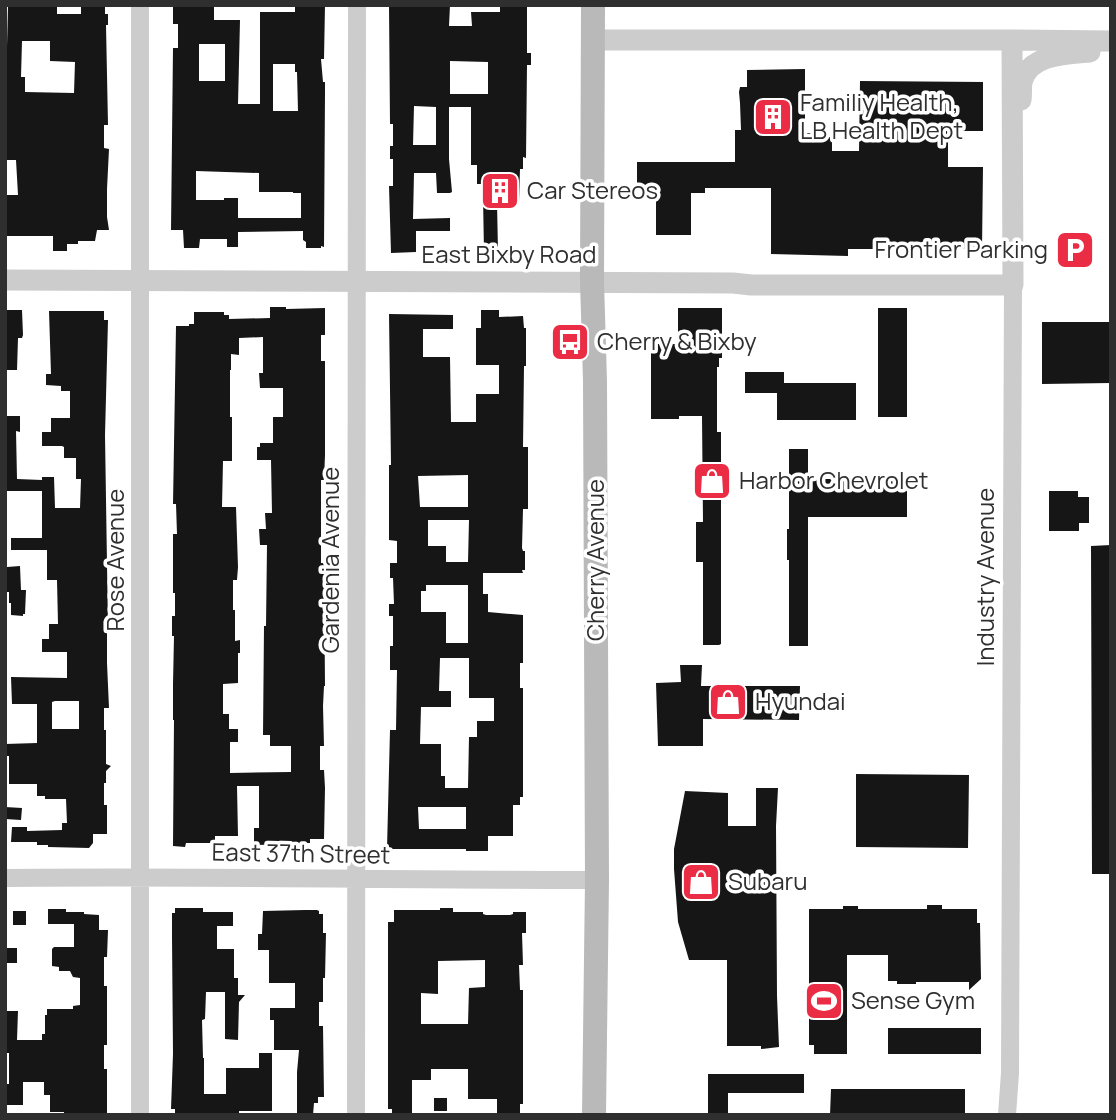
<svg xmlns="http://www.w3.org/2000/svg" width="1116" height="1120" font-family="Manrope,sans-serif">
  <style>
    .building { fill: #161616; fill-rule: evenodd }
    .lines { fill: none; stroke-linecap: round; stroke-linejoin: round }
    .minor { stroke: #ccc; stroke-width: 18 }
    .tertiary { stroke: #ccc; stroke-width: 21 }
    .secondary { stroke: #b9b9b9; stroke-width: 24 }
    .labels { text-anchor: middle; stroke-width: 7; stroke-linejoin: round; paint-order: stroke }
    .poi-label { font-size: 24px; fill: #2f2f2f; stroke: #fff; text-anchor: start }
    .street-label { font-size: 24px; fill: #2f2f2f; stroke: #fff }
  </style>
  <rect width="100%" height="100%" fill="#fff"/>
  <path class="building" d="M 8,5 L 57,5 L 57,14 L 81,14 L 81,5 L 105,5 L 105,14 L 108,14 L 108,25 L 106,25 L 108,125 L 104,125 L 104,148 L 109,149 L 107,189 L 107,217 L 109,230 L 97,230 L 95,241 L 78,241 L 78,244 L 67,244 L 67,251 L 53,251 L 53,236 L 5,236 L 5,195 L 18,195 L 16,160 L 5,160 L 7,107 L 5,46 L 7,46 ZM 22,41 L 50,41 L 50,61 L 75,62 L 74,93 L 25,92 L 25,77 L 21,77 Z
    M 173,5 L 214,5 L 214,20 L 240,20 L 238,104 L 260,104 L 260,12 L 295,12 L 295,5 L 325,5 L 324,59 L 321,59 L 323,82 L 325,82 L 325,92 L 324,247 L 321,246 L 321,248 L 306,248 L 306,242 L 303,240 L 303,231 L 238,232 L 238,247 L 227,247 L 227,239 L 200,239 L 199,248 L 184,248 L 183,230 L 171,230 L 173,48 L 178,48 L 178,24 L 173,24 ZM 199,44 L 225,44 L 225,81 L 199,81 ZM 273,64 L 295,64 L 295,72 L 297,72 L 298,111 L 273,111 ZM 196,171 L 259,173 L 259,192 L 293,192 L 293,193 L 301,193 L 301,218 L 238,218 L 238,198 L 224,198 L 224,200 L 196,200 Z
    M 389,5 L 450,5 L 449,26 L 472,26 L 471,12 L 500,12 L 500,5 L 527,5 L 527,53 L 531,53 L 531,65 L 527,65 L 526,158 L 523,157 L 523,169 L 520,169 L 519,202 L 497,202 L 498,252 L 484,252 L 483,197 L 481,197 L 481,184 L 477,184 L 477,165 L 471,165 L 471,107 L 449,107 L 449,159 L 452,192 L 450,193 L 437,193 L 436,173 L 414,173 L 413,219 L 450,218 L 450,231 L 416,231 L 416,252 L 391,253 L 389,186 L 393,186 L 393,159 L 390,159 L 390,146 L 393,146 L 393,124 L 390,124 ZM 450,61 L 488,62 L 488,94 L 450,94 ZM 414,106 L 436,107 L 436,145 L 413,145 Z
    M 805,69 L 805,133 L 822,133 L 822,137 L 832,137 L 832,151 L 859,151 L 860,81 L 983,82 L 983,131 L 948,131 L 948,167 L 983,167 L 982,249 L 848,249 L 848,256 L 771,254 L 771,188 L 705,188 L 705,193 L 691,193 L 691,235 L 656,235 L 656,188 L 637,188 L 637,162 L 735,162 L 735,130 L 741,130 L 740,103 L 739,92 L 740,87 L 747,87 L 747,70 Z
    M 270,307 L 286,307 L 286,309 L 325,308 L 325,335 L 321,335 L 321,361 L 325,361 L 325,455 L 324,480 L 321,480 L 321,563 L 324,563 L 325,686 L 324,686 L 323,706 L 324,746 L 320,746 L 320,770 L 324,770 L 325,788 L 324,839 L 310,839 L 310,843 L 301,843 L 301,844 L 254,845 L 254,828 L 259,828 L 259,786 L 237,786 L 238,836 L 215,836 L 215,843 L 186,843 L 185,847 L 173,846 L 174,720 L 173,720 L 173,684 L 174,636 L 172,636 L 172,616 L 175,616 L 175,593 L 173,593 L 173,534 L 177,534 L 176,504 L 173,504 L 176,326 L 189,326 L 189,324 L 194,324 L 194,312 L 224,312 L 224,315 L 229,315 L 229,319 L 270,318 ZM 263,337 L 263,373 L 259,373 L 260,388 L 283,388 L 283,417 L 273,417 L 273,443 L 260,443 L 260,447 L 257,447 L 257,460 L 271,460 L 272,513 L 265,513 L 266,529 L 259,529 L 260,545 L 267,545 L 266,626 L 264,626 L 263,735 L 270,735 L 270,746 L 291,746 L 291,772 L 230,773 L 230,742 L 238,742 L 238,729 L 229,729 L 229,714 L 223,714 L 223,684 L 238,683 L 238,653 L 240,653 L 240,640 L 235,641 L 235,610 L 233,610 L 233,580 L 237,580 L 238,567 L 236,507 L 222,507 L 223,461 L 232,461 L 232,417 L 230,417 L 230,370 L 231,370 L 231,354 L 239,355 L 239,338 Z
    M 678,308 L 722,308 L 722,358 L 719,358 L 719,367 L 717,367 L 717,432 L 721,432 L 721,644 L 719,645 L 703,645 L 703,562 L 696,562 L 696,522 L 703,522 L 702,416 L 679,416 L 679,419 L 651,419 L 651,344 L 678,344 Z
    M 878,308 L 907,308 L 907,417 L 878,417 Z
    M 5,310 L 22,310 L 23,335 L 22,338 L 18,338 L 17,370 L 5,370 Z
    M 481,310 L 499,310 L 499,317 L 523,316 L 524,328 L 526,328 L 526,366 L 524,366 L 523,447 L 528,447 L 528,509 L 523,509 L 522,548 L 523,551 L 525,551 L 525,570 L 522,570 L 523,573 L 483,573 L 483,594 L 488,594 L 488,612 L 523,615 L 523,663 L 520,663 L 520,688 L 523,688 L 523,797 L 520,797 L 520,805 L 513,805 L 513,836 L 488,836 L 488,851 L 466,851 L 466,849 L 387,849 L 390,730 L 396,730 L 397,670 L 390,670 L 390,646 L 393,646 L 393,616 L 389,616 L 389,604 L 394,604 L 393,578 L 390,578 L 390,563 L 397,563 L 397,541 L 389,540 L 389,465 L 391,465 L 389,314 L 453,315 L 453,329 L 423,329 L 423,357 L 450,357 L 451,422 L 476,422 L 476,394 L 499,394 L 499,365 L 476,365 L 476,328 L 481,328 ZM 468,475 L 468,507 L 420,507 L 418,476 ZM 428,520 L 469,520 L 468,562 L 446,562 L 446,546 L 428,546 ZM 426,585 L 468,585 L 468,643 L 446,643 L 446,612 L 421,612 L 421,591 L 426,591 ZM 440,658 L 469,658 L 469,698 L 494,698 L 494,721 L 477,721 L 477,737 L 469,737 L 468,788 L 445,788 L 445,776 L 441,776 L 441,744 L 420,744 L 421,707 L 451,707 L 451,691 L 439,691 ZM 418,807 L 466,807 L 466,829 L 419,829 Z
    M 49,311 L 104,311 L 104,320 L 108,320 L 105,435 L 108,629 L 107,629 L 107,663 L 109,708 L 104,708 L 104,730 L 106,730 L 106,764 L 111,766 L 106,771 L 106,783 L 104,783 L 104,805 L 107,805 L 107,834 L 93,834 L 93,843 L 89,848 L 48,847 L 48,845 L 37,845 L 37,842 L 11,842 L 12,827 L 27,827 L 27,831 L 62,830 L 62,823 L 67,823 L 66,799 L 45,799 L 45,796 L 37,796 L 37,784 L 9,784 L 9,756 L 5,756 L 5,744 L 37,743 L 37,704 L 12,704 L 11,677 L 67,678 L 67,652 L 42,652 L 42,639 L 49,639 L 49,624 L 58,624 L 57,580 L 47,580 L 47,550 L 11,550 L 11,538 L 42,538 L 42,491 L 5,491 L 5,416 L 20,416 L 20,432 L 16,431 L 17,479 L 42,480 L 42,477 L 54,477 L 55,508 L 80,508 L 81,479 L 76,479 L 76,458 L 64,458 L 64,447 L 62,446 L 42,446 L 42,432 L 51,432 L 51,418 L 70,418 L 70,391 L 61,391 L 61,386 L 46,385 L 46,374 L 51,374 ZM 55,701 L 79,701 L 79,729 L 52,729 L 52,702 Z
    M 1042,322 L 1111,322 L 1111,383 L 1042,384 Z
    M 745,372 L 784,372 L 784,383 L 856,383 L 856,420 L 777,420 L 777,393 L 745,393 Z
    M 789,449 L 808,449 L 808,479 L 907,479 L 907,517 L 808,517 L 808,646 L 789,646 L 789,560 L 787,560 L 787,529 L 789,529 Z
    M 1049,491 L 1078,491 L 1078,497 L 1089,497 L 1089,523 L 1079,523 L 1079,531 L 1049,531 Z
    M 1111,545 L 1111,874 L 1092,874 L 1091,546 Z
    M 20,566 L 21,590 L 26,590 L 25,614 L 23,614 L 23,616 L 11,615 L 11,603 L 9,603 L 9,592 L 5,592 L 5,581 L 7,581 L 7,567 Z
    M 680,665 L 702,665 L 701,686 L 800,686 L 799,720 L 703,719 L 703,746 L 658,746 L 656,683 L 681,682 Z
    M 856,774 L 969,775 L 968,848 L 856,847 Z
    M 756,788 L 778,788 L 776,826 L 777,996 L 779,1047 L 761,1049 L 761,1046 L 727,1046 L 727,960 L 689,960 L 678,922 L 674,869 L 674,849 L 685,791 L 728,793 L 728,826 L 756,826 Z
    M 5,807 L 22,808 L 21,820 L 5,819 Z
    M 927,905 L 942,905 L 942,909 L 977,909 L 977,923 L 980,923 L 981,979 L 969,990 L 969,982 L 916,982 L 916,984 L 897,984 L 897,981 L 888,981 L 888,955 L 847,955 L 847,1054 L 814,1054 L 814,1045 L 809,1045 L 809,909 L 843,909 L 843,906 L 858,906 L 858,909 L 927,909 Z
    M 175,908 L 203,908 L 203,912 L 233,912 L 233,926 L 217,926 L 217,949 L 234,949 L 234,978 L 238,978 L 238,995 L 245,995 L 239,1002 L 238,1040 L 225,1039 L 225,992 L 206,992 L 205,1019 L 202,1020 L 203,1058 L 204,1058 L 204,1094 L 226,1094 L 226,1068 L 259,1068 L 259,1053 L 272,1053 L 272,1111 L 239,1111 L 239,1115 L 175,1115 L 175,1109 L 171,1109 L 173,1054 L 172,937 L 172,913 L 175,913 Z
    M 440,908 L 453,908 L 453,912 L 483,912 L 483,914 L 486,915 L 510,915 L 513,914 L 513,912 L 526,912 L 526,933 L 522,933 L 523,965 L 519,965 L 520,990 L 523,990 L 523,1104 L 520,1104 L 520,1115 L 497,1115 L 497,1099 L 468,1099 L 468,1069 L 431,1069 L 431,1080 L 412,1080 L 412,1115 L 392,1115 L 392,1109 L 388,1109 L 388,922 L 394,922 L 394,910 L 440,910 ZM 485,960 L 485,987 L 469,988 L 468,1024 L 421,1024 L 421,993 L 438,994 L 438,961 Z
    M 48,909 L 66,909 L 66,912 L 84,912 L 84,914 L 99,915 L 99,930 L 108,930 L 107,957 L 104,957 L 104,986 L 107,986 L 107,1045 L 104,1045 L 104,1069 L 107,1069 L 107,1115 L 64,1115 L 64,1112 L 50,1112 L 50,1095 L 44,1095 L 44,1082 L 23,1082 L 23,1105 L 5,1105 L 5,1084 L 9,1084 L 9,1053 L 5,1053 L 5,1011 L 18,1011 L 17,1040 L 42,1040 L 42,1034 L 45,1034 L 45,1015 L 47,1015 L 47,1009 L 73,1009 L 73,1006 L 80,1005 L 80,978 L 73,977 L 70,971 L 59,971 L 59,967 L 52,966 L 52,949 L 54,947 L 74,947 L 74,924 L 48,924 Z
    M 305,910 L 317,910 L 319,911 L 319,914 L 323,914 L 323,933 L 326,933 L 325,978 L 323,978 L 323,1002 L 319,1002 L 319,1026 L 323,1026 L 324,1097 L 318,1097 L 318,1103 L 314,1103 L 313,1115 L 297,1115 L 297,1072 L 299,1050 L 274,1050 L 274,1020 L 270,1020 L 270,1008 L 295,1008 L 295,983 L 269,983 L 269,950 L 258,950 L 258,934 L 262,934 L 263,911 Z
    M 13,911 L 26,911 L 26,925 L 13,925 Z
    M 5,948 L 17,948 L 17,963 L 5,963 Z
    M 888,1028 L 981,1028 L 981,1054 L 888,1054 Z
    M 708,1074 L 804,1074 L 804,1093 L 728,1093 L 728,1115 L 708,1115 Z
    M 831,1089 L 965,1089 L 965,1115 L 830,1115 Z
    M 434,1098 L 447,1098 L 447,1111 L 434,1111 Z"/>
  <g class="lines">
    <path class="minor" d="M 140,5 L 140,1115
      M 5,878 C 202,876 400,880 597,880
      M 356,1115 L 357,5
      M 1007,1115 L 1010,1073 L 1013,285"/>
    <path class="tertiary" d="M 593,40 L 1012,40 L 1111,41
      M 1021,100 C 1022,94 1021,88 1022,82 C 1029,54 1067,54 1090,52
      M 5,280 L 733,283 L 751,285 L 1013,285 L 1012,40"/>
    <path class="secondary" d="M 593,5 L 592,281 L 595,381 L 597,880 L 594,1115"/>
  </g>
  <defs>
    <g id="building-square" transform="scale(2.0125)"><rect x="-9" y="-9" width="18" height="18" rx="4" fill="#ea2d45" stroke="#fff"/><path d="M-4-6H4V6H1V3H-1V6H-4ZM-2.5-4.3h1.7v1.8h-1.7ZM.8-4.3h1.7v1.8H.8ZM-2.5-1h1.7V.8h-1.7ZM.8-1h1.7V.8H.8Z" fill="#fff"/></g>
    <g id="parking-square" transform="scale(2.0125)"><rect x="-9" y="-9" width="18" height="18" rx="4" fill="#ea2d45" stroke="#fff"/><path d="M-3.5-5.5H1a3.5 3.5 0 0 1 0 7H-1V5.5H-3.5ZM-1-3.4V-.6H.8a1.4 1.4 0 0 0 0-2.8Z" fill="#fff"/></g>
    <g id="bus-square" transform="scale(2.0125)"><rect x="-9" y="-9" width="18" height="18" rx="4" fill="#ea2d45" stroke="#fff"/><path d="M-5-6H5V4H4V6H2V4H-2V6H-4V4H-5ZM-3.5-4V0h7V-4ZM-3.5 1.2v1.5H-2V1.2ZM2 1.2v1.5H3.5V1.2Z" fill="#fff"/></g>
    <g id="shop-square" transform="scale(2.0125)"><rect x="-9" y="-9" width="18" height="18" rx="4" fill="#ea2d45" stroke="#fff"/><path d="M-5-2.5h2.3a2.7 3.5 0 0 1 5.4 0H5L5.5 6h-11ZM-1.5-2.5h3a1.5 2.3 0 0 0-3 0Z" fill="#fff"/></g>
    <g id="stadium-square" transform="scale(2.0125)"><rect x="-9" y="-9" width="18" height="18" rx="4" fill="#ea2d45" stroke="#fff"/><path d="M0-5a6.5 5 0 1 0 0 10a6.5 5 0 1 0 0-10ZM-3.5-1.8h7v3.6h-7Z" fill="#fff"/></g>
  </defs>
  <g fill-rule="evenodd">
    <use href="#building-square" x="773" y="117"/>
    <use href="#building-square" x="500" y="191"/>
    <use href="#parking-square" x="1075" y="250"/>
    <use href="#bus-square" x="570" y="342"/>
    <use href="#shop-square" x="712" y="481"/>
    <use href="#shop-square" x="728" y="702"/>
    <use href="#shop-square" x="701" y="882"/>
    <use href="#stadium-square" x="824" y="1001"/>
  </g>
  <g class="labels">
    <g class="poi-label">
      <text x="800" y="111">Familiy Health,<tspan x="800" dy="28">LB Health Dept</tspan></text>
      <text x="527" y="199">Car Stereos</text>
      <text x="1048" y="258" text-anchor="end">Frontier Parking</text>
      <text x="597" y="350">Cherry &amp; Bixby</text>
      <text x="739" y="489">Harbor Chevrolet</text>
      <text x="755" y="710">Hyundai</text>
      <text x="728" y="890">Subaru</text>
      <text x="851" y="1009">Sense Gym</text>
    </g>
    <g class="street-label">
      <text x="509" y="263">East Bixby Road</text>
      <text transform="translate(116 560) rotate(-90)" y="8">Rose Avenue</text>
      <text transform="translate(331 560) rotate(-90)" y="8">Gardenia Avenue</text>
      <text transform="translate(596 560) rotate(-90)" y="8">Cherry Avenue</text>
      <text transform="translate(986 577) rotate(-90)" y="8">Industry Avenue</text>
      <text transform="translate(301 854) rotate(1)" y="8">East 37th Street</text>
    </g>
  </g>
  <rect width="1116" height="1120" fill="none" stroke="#2f2f2f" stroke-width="14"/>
</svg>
